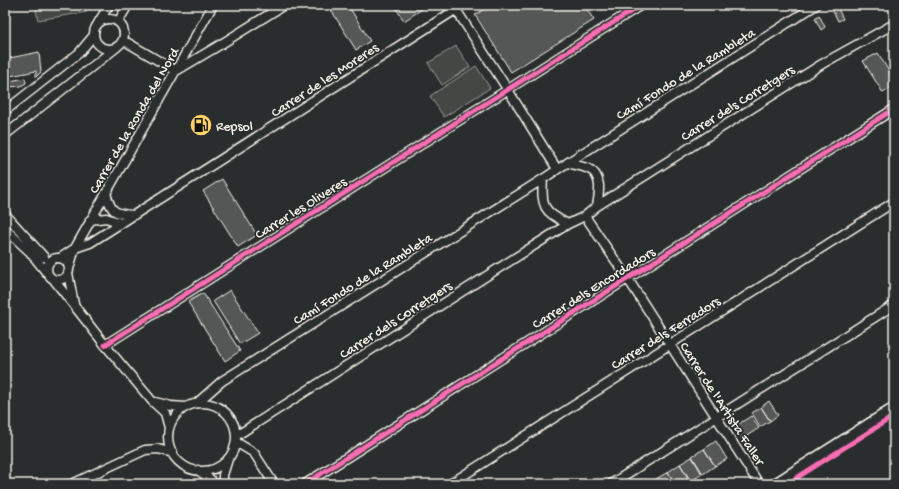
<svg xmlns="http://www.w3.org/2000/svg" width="899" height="489" font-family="'Gochi Hand',sans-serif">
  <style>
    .green { fill: #444645; stroke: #9c9c96 }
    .building { fill: #555756; stroke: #f4f1e8 }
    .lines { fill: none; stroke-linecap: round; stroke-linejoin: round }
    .minor-casing { stroke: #f4f1e8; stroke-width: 11 }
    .minor { stroke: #2a2d2e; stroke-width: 8 }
    .cycleway-casing { stroke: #2a2d2e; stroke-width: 8 }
    .cycleway { stroke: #f96db3; stroke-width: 5 }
    .labels { text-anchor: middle; stroke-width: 3.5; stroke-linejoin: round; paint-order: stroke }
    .street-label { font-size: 14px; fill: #f4f1e8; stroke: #2a2d2e }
    .poi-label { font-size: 14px; fill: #f4f1e8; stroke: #2a2d2e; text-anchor: start }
  </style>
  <rect width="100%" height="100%" fill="#2a2d2e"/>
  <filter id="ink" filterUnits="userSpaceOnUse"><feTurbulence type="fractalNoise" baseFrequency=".025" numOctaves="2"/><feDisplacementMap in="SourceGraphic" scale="8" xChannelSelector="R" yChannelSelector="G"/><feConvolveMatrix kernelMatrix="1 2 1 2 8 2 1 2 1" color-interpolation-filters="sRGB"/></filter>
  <g filter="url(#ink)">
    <path class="green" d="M 35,5 L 85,5 L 87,12 L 38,20 Z
      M 456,46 L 470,67 L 442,85 L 428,63 Z
      M 476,66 L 490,88 L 444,117 L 430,96 Z"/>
    <path class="building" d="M 328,5 L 348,5 L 370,41 L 356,50 Z
      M 394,5 L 428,5 L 404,21 Z
      M 491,5 L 584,5 L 594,20 L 511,72 L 475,15 Z
      M 837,7 L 843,19 L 838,21 L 832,9 Z
      M 819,15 L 825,27 L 821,30 L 815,18 Z
      M 39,52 L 41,72 L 36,77 L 36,71 L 5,77 L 5,59 Z
      M 878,53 L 894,80 L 894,86 L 883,93 L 863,61 Z
      M 25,78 L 26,83 L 21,86 L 10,87 L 11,91 L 6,92 L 5,82 Z
      M 222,179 L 257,235 L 238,247 L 203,191 Z
      M 230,290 L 258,333 L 240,344 L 213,301 Z
      M 203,293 L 240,351 L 225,361 L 188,302 Z
      M 769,401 L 778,415 L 770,421 L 761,407 Z
      M 761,407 L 770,421 L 760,427 L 752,413 Z
      M 751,416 L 759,428 L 742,439 L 734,427 Z
      M 716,441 L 727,459 L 715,466 L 704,449 Z
      M 704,449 L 715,466 L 703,474 L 692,456 Z
      M 692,457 L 702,474 L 691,481 L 680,464 Z
      M 680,464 L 690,482 L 687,484 L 676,484 L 668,472 Z
      M 668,472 L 675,484 L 659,484 L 656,479 Z"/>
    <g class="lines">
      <g class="minor-casing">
        <path id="minor" d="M 453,5 L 508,90 L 557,169
          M94 34a15 15 0 1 1 30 0a15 15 0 1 1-30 0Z
          M 118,22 L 128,5
          M 98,23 L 109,5
          M 123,40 L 176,71 L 218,46 L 284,5
          M 5,111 L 79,53 L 94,35
          M 5,135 L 117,47
          M 567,163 L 816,5
          M 567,163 C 574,165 582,166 589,169 C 603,176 599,194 597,206 L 585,216 L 568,224 C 543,212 541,206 543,179 Z
          M 106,193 C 111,212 114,214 134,215
          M 597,206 L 822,64 L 894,24
          M 5,214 L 44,257
          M 585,216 L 628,279 L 759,484
          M 90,220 L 106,218 L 121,223
          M 5,229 L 30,252 L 46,272
          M47 269a11 11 0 1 1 22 0a11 11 0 1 1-22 0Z
          M 60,258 L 75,248 L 90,243 L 463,5
          M 69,269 L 75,248 L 213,5
          M 68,273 L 74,304
          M 54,280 L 105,345 L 152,401 L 165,413 L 169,428
          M 105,345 L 641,5
          M 155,402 L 171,406 L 186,407
          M 197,403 L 222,381 L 543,179
          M168 437a34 34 0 1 1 68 0a34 34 0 1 1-68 0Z
          M 236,436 L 568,224
          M 236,442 L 254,453 L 274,484
          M 198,470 L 211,480 L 214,484
          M 72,484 L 145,450 L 158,449 L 173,453
          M 223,484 L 223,475 L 228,459
          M 305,484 L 894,109
          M 450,484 L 894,202
          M 611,484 L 894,305
          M 773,484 L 894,407"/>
      </g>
      <use href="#minor" class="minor"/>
      <g class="cycleway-casing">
        <path id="cycleway" d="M 105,345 L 641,5
          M 305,484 L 894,109
          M 787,484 L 894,416"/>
      </g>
      <use href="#cycleway" class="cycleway"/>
    </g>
  </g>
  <defs>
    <g id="fuel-disc" transform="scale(1.15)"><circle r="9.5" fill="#ffd166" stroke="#2a2d2e"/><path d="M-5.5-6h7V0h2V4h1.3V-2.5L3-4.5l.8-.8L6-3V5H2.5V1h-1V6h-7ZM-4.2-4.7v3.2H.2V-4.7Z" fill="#111"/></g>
  </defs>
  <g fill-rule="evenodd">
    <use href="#fuel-disc" x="201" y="125"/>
  </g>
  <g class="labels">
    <g class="street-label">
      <text transform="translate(685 73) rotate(-32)" y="5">Camí Fondo de la Rambleta</text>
      <text transform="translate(324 79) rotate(-33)" y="5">Carrer de les Moreres</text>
      <text transform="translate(737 102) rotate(-32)" y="5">Carrer dels Corretgers</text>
      <text transform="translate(133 120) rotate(-60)" y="5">Carrer de la Ronda del Nord</text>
      <text transform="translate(300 207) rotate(-32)" y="5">Carrer les Oliveres</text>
      <text transform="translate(362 278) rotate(-32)" y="5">Camí Fondo de la Rambleta</text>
      <text transform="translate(593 287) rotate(-32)" y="5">Carrer dels Encordadors</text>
      <text transform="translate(395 319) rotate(-33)" y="5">Carrer dels Corretgers</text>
      <text transform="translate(665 332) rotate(-32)" y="5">Carrer dels Ferradors</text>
      <text transform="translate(723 403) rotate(57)" y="5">Carrer de l'Artista Faller</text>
    </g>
    <g class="poi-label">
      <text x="216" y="130">Repsol</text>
    </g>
  </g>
  <rect width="899" height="489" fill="none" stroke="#2a2d2e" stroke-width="20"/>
  <rect x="10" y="10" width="879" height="469" fill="none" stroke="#f4f1e8" stroke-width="1.5" filter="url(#ink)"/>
</svg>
